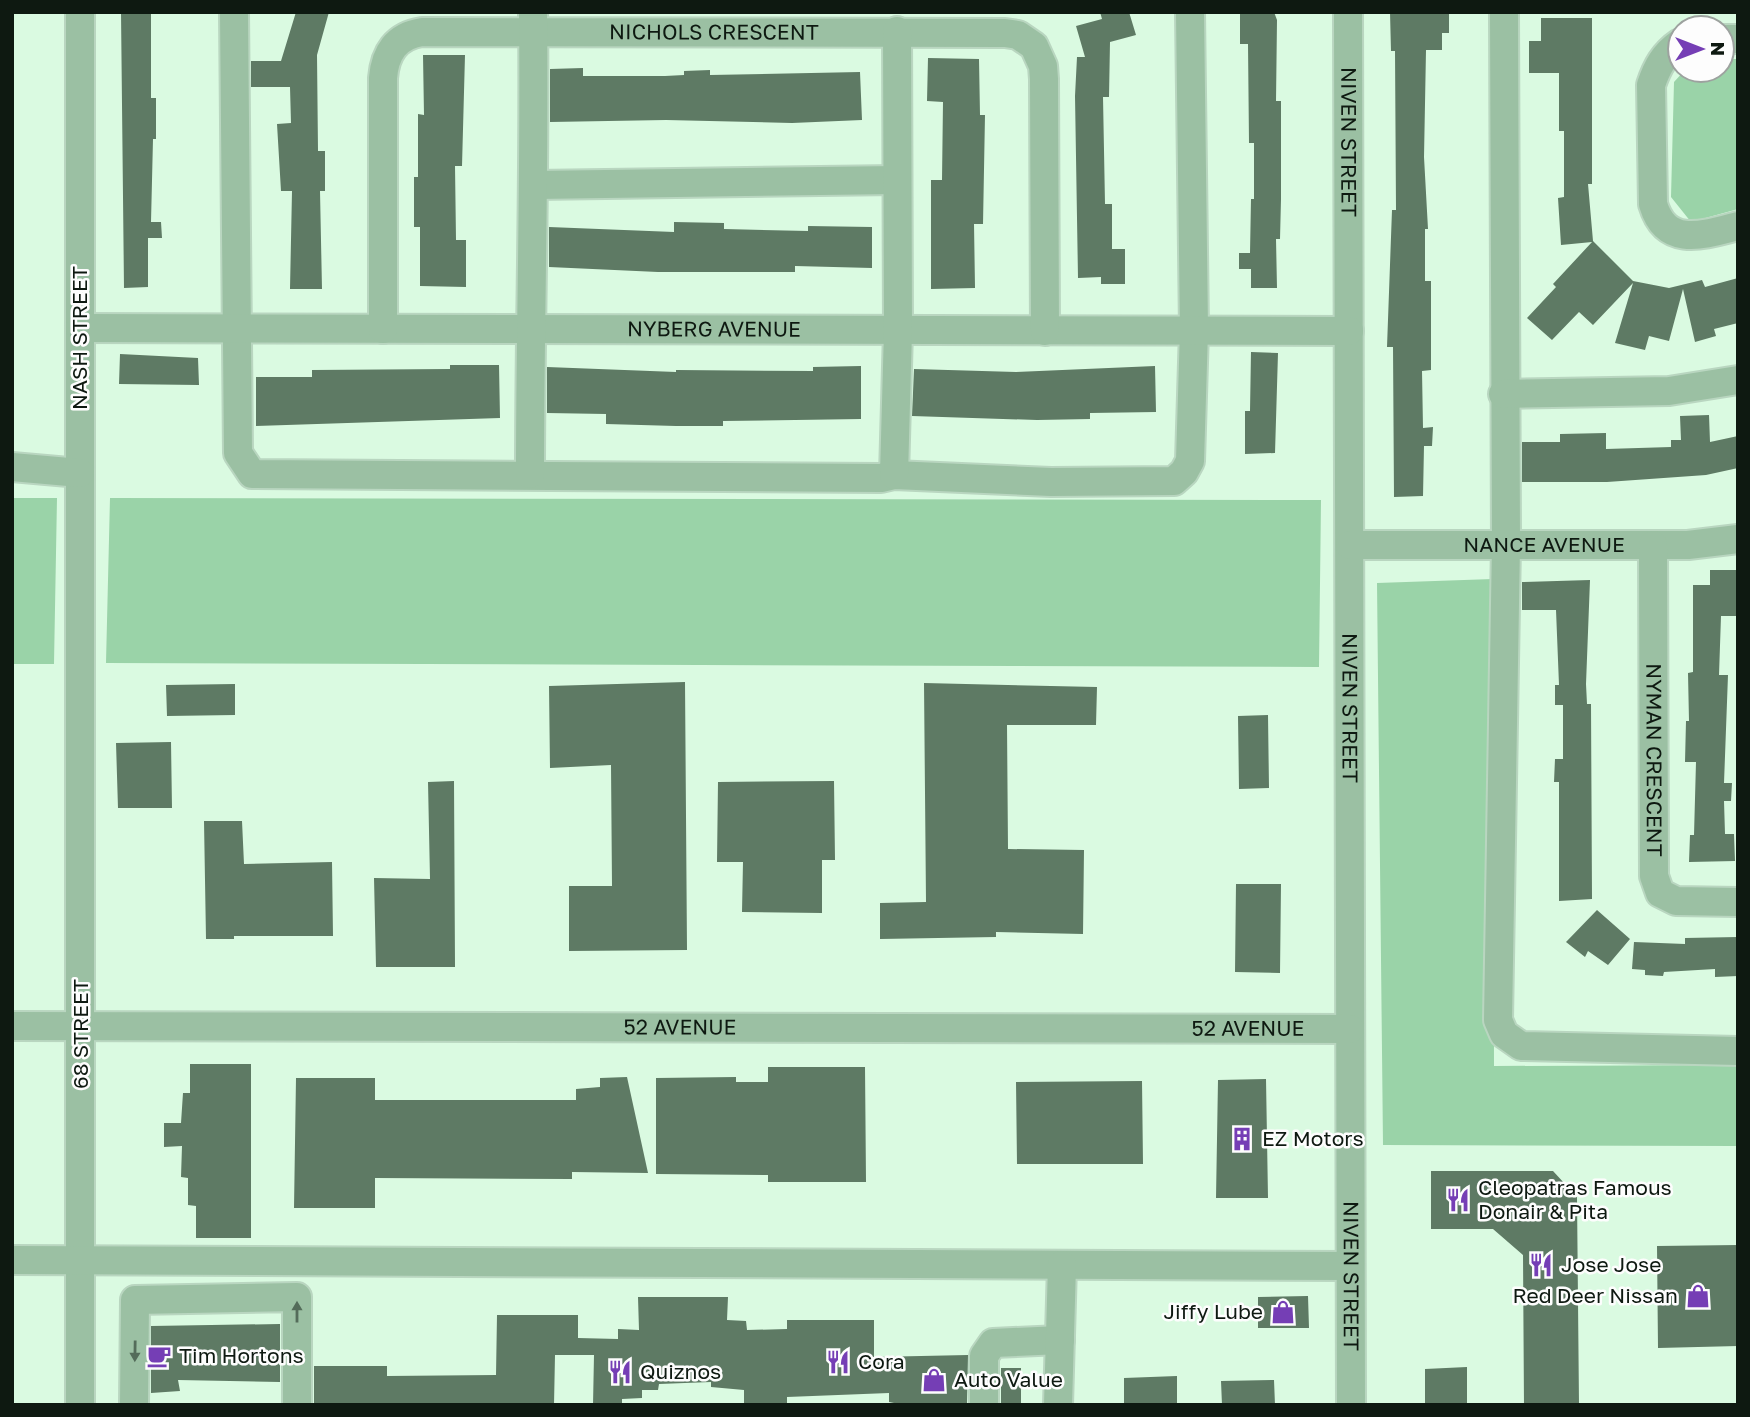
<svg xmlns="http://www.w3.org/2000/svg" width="1750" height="1417" font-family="'Golos Text',sans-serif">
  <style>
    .green { fill: #9ad3a8 }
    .building { fill: #5e7a64 }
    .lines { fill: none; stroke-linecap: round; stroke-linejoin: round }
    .minor-casing { stroke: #b9d6c0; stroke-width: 32 }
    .minor { stroke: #9bc0a3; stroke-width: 28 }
    .oneway { fill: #546c5a }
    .labels { text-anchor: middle; stroke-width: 5; stroke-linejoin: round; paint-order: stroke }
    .street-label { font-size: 21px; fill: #0e1911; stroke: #fdfdfd }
    .poi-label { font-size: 21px; fill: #0e1911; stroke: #fdfdfd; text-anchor: start }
  </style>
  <rect width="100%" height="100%" fill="#dafae1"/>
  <path class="green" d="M 1722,59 L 1738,59 L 1738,209 L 1691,222 L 1671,197 L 1674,82 L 1685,70 L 1722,70 Z
    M 12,498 L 57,498 L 54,664 L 12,664 Z
    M 110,498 L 1321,500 L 1319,667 L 106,663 Z
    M 1493,579 L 1494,1066 L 1738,1065 L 1738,1146 L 1383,1145 L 1377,583 Z"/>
  <path class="building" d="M 121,12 L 151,12 L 151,98 L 156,98 L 156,139 L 153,139 L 151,222 L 161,222 L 162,238 L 148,238 L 148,287 L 124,288 Z
    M 296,12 L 329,12 L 317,55 L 318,151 L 325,151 L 325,191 L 320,191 L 322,289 L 290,289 L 292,191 L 281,191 L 277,124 L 291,123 L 290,87 L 251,87 L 251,61 L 281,61 Z
    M 1100,12 L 1129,12 L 1136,35 L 1110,42 L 1109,97 L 1103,97 L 1105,204 L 1112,204 L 1112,249 L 1125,249 L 1125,284 L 1101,284 L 1101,277 L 1078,278 L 1075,96 L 1077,57 L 1085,57 L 1076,26 L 1102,19 Z
    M 1240,12 L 1274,12 L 1277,20 L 1276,101 L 1281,101 L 1281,199 L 1280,239 L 1276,239 L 1277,288 L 1251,288 L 1251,269 L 1239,269 L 1239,253 L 1250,253 L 1251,199 L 1254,199 L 1254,143 L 1249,143 L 1248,44 L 1240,44 Z
    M 1390,12 L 1449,12 L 1449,33 L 1442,33 L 1442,50 L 1426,50 L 1424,157 L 1428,229 L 1425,229 L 1425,281 L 1431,281 L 1431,370 L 1422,371 L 1423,428 L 1433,427 L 1432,446 L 1424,446 L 1423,496 L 1394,497 L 1393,347 L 1387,347 L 1392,210 L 1396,210 L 1395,51 L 1391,51 Z
    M 1541,18 L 1592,18 L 1592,184 L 1588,184 L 1593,241 L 1633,281 L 1669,288 L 1702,280 L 1705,287 L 1738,278 L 1738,323 L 1714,329 L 1716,336 L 1695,342 L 1683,289 L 1669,341 L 1649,336 L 1645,350 L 1615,343 L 1633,283 L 1593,325 L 1579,312 L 1552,340 L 1527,318 L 1556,287 L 1553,284 L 1592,242 L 1561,245 L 1558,198 L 1564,197 L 1564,131 L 1559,131 L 1559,73 L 1529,73 L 1529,41 L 1541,41 Z
    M 423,55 L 465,55 L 462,166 L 455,166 L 456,240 L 466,240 L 466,287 L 420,286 L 420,227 L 414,227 L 414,177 L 418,177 L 418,114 L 424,115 Z
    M 928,58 L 979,59 L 980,115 L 985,115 L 983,224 L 974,224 L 975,288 L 931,289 L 931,180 L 942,180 L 943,102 L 927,101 Z
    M 583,68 L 583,76 L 665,76 L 684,75 L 684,71 L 710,70 L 710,75 L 860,72 L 862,120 L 792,123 L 666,120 L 550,122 L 550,69 Z
    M 674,222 L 724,223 L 724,229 L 808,231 L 808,226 L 872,227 L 872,268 L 795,266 L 795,272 L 658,272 L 549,267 L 549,227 L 674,232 Z
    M 1251,352 L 1278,353 L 1275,453 L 1245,454 L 1245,411 L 1250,411 Z
    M 120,354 L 198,358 L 199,385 L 119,384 Z
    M 450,365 L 499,365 L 500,418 L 256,426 L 256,377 L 312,377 L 312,370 L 450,369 Z
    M 861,366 L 861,419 L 723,421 L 723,426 L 676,426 L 606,424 L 606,414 L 547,413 L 547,367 L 676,372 L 676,370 L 813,371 L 813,367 Z
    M 1155,366 L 1156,412 L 1090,413 L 1090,419 L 1037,420 L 912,416 L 914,369 L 1016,372 Z
    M 1709,415 L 1710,442 L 1738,436 L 1738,468 L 1706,475 L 1607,482 L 1522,482 L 1522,442 L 1560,442 L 1560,434 L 1606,433 L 1606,449 L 1671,447 L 1671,440 L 1681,440 L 1680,416 Z
    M 1710,570 L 1738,570 L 1738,616 L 1721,616 L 1719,675 L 1728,675 L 1724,783 L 1732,783 L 1731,801 L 1724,801 L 1725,834 L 1734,834 L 1735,861 L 1689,862 L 1690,835 L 1694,835 L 1696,762 L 1685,762 L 1686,721 L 1689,721 L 1688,673 L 1693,672 L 1693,585 L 1710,585 Z
    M 1590,580 L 1586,684 L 1587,704 L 1591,704 L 1592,899 L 1559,901 L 1559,782 L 1554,782 L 1555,759 L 1563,759 L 1563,705 L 1555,705 L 1555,685 L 1559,685 L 1556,610 L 1522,610 L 1522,582 Z
    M 685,682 L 687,950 L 569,951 L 569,886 L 612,886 L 611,765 L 550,768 L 549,686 Z
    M 924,683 L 1097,687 L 1096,725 L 1007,725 L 1008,849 L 1084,850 L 1083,934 L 996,932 L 996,937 L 880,939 L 880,903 L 926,902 Z
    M 235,684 L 235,715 L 167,716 L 166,685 Z
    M 1268,715 L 1269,788 L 1239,789 L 1238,716 Z
    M 171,742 L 172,808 L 118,808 L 116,743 Z
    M 454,781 L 455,967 L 376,967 L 374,878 L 430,879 L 428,782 Z
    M 834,781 L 835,860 L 822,860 L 822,913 L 742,912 L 743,862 L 717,862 L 718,782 Z
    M 204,821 L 242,821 L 244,864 L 332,862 L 333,936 L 234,936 L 234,939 L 206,939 Z
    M 1236,884 L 1281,884 L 1280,973 L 1235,972 Z
    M 1597,910 L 1630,939 L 1608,965 L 1588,951 L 1585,957 L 1566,942 Z
    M 1738,937 L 1738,976 L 1715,977 L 1715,969 L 1664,972 L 1663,976 L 1645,975 L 1645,970 L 1632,969 L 1634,942 L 1685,944 L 1685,938 Z
    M 190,1064 L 251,1064 L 251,1238 L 196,1238 L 196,1206 L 188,1205 L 188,1178 L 181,1177 L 182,1146 L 164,1147 L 164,1123 L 181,1123 L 183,1093 L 190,1093 Z
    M 768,1067 L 865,1067 L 866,1182 L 768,1182 L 768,1175 L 656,1174 L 656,1078 L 736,1077 L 736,1082 L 768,1082 Z
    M 627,1077 L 648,1173 L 572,1172 L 572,1179 L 375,1178 L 375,1208 L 294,1208 L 296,1078 L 375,1078 L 375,1100 L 576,1100 L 576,1089 L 600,1087 L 600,1078 Z
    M 1266,1079 L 1268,1198 L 1216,1198 L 1218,1080 Z
    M 1142,1081 L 1143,1164 L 1017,1164 L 1016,1082 Z
    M 1431,1171 L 1553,1171 L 1577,1197 L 1579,1405 L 1524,1405 L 1523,1255 L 1493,1229 L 1431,1229 Z
    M 1738,1245 L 1738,1346 L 1658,1348 L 1657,1246 Z
    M 1308,1296 L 1309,1328 L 1258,1328 L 1258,1297 Z
    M 638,1297 L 728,1297 L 727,1320 L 746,1321 L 747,1330 L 787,1329 L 787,1320 L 874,1320 L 874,1357 L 968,1355 L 967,1405 L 904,1405 L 889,1402 L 889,1393 L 787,1397 L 787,1405 L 744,1403 L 744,1390 L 711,1387 L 711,1382 L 659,1384 L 658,1390 L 642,1390 L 642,1398 L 622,1399 L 622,1405 L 593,1405 L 594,1355 L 555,1355 L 554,1405 L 314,1405 L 314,1366 L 387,1366 L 387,1376 L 496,1375 L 497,1315 L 578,1315 L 578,1338 L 618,1339 L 618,1329 L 639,1330 Z
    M 280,1324 L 280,1382 L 178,1380 L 180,1391 L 151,1393 L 151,1326 Z
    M 1467,1367 L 1467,1405 L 1425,1405 L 1425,1369 Z
    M 1001,1368 L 1021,1368 L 1021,1405 L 1001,1405 Z
    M 1177,1376 L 1177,1405 L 1124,1405 L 1124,1378 Z
    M 1274,1380 L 1275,1405 L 1222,1405 L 1221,1381 Z"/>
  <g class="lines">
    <g class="minor-casing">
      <g id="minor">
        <path d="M 80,12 L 80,1405"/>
        <path d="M 234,12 L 238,453 L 252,474 L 881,478 L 894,475 L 1051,482 L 1174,481 L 1184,472 L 1190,461 L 1194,330 L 1190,12"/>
        <path id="s1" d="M 1348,12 L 1351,1405"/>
        <path d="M 1504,12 L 1506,544 L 1498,1020 L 1504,1034 L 1521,1046 L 1738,1051"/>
        <path d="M 1722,39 L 1738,39"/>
        <path d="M 1680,43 C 1664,54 1657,67 1651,85 L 1653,204 C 1666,248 1703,235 1738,226"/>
        <path d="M 535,185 L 897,180"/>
        <path id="s2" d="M 80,328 L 1349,331"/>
        <path id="s3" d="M 383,329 L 383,78 C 385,53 396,36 422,32 L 1005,33 L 1018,35 L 1034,46 L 1043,66 L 1044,79 L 1045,331"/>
        <path d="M 1503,394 L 1669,391 L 1738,380"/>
        <path d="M 12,467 L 80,473"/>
        <path d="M 530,474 C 530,321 535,168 533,15"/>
        <path d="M 894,475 L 898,331 L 897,31"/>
        <path id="s4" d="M 1350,545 L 1688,545 L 1738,539"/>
        <path id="s5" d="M 1653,545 L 1654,876 L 1660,893 L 1676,901 L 1738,902"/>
        <path id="s6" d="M 12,1026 L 1350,1029"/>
        <path d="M 12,1260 L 1350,1266"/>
        <path d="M 134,1405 L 135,1300 L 297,1297 L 297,1405"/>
        <path d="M 984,1405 L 984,1356 L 993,1343 L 1060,1340"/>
        <path d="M 1058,1405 L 1062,1265"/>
      </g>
    </g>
    <use href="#minor" class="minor"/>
  </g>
  <defs><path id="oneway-solid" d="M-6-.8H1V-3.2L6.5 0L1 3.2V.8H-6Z" transform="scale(1.75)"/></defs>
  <g class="oneway">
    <use href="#oneway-solid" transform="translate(297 1312) rotate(-90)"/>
    <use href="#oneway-solid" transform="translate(135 1351) rotate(91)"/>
  </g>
  <defs>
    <g id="building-bare" transform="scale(1.89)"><path d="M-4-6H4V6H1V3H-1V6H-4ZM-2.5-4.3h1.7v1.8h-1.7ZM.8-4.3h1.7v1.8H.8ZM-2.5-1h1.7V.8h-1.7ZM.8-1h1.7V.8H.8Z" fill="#753eb5" stroke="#fdfdfd" stroke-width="2.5" paint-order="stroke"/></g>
    <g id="restaurant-bare" transform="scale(1.89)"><path d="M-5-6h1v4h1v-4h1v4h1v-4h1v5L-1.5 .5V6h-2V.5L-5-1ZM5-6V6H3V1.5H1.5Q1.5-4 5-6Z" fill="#753eb5" stroke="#fdfdfd" stroke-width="2.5" paint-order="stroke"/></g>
    <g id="shop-bare" transform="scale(1.89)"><path d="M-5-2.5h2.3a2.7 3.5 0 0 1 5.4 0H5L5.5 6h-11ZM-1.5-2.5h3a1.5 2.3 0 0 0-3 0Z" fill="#753eb5" stroke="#fdfdfd" stroke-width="2.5" paint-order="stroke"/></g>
    <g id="cafe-bare" transform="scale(1.89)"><path d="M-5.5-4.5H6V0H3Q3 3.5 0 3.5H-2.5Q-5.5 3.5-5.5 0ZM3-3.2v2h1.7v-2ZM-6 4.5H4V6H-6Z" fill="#753eb5" stroke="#fdfdfd" stroke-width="2.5" paint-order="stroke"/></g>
  </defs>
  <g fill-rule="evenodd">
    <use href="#building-bare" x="1242" y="1139"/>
    <use href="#restaurant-bare" x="1458" y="1200"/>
    <use href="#restaurant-bare" x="1541" y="1265"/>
    <use href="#shop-bare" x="1698" y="1296"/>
    <use href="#shop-bare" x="1283" y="1312"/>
    <use href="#cafe-bare" x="159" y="1356"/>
    <use href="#restaurant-bare" x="838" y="1362"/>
    <use href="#restaurant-bare" x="620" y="1372"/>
    <use href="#shop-bare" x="934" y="1380"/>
  </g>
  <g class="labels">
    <g class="street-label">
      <text dy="7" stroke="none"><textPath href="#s3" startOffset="609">NICHOLS CRESCENT</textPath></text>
      <text dy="7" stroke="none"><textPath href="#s1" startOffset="130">NIVEN STREET</textPath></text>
      <text dy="7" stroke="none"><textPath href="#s2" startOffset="634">NYBERG AVENUE</textPath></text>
      <text transform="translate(80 338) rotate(-90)" y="7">NASH STREET</text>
      <text dy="7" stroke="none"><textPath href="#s4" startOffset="194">NANCE AVENUE</textPath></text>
      <text dy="7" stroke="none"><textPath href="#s1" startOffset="696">NIVEN STREET</textPath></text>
      <text dy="7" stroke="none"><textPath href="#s5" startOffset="215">NYMAN CRESCENT</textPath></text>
      <text dy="7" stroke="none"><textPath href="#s6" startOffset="668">52 AVENUE</textPath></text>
      <text dy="7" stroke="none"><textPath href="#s6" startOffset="1236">52 AVENUE</textPath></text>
      <text transform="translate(81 1034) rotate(-90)" y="7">68 STREET</text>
      <text dy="7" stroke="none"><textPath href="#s1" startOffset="1264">NIVEN STREET</textPath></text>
    </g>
    <g class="poi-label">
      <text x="1262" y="1146">EZ Motors</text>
      <text x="1478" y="1195">Cleopatras Famous<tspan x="1478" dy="24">Donair &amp; Pita</tspan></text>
      <text x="1561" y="1272">Jose Jose</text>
      <text x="1678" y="1303" text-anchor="end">Red Deer Nissan</text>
      <text x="1263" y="1319" text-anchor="end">Jiffy Lube</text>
      <text x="179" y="1363">Tim Hortons</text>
      <text x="858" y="1369">Cora</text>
      <text x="640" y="1379">Quiznos</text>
      <text x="954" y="1387">Auto Value</text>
    </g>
  </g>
  <rect width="1750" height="1417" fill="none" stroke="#0e1911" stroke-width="28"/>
  <g transform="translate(1701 49) rotate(90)"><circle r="33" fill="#fdfdfd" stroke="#9da29f" stroke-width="2"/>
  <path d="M0-5L12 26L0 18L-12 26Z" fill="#753eb5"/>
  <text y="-10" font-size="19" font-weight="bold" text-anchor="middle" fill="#0e1911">N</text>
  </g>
</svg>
